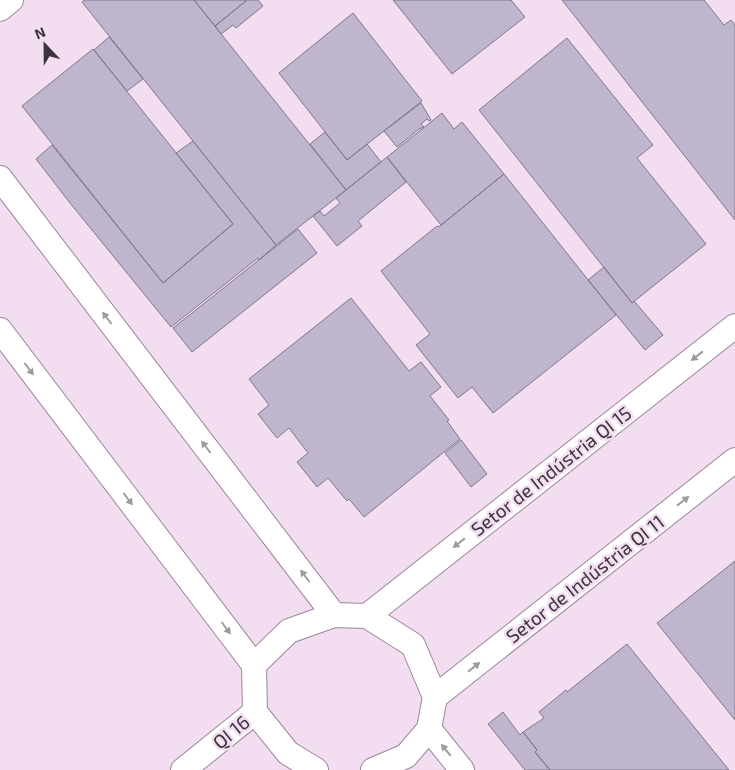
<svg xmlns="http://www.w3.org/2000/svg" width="735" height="770" font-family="'Exo 2',sans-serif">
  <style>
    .building { fill: #bfb5cd; stroke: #80778d }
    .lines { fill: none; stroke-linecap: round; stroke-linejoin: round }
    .street-casing { stroke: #9b8799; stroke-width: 26 }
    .street { stroke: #fff; stroke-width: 24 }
    .oneway { fill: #9e9a9e }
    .labels { text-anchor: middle; stroke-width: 5; stroke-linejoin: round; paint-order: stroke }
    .street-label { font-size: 19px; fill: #3c343c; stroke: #f3ddf1 }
  </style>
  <rect width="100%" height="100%" fill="#f3ddf1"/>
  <path class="building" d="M 85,0 L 194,0 L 346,190 L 276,245 L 82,2 Z
    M 194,0 L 247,0 L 215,26 Z
    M 247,0 L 258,0 L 263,6 L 236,28 L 233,25 L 221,34 L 215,26 Z
    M 393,0 L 511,0 L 525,17 L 452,74 Z
    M 562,0 L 704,0 L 724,25 L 731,20 L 735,25 L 735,220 Z
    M 353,13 L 422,101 L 347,160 L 279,73 Z
    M 109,37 L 143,79 L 127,91 L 94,50 Z
    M 567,38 L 653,145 L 637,158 L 706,244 L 632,303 L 479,110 Z
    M 93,49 L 233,224 L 163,283 L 22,106 Z
    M 421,103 L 431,120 L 429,121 L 427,119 L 421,124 L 424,127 L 419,129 L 397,147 L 384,131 Z
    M 442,113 L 454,129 L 462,122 L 504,174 L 441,225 L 387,157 Z
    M 325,132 L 347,160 L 367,144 L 381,162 L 346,190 L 310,144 Z
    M 193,141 L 276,245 L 259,260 L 258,258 L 171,327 L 70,203 L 36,159 L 52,145 L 163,283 L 233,224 L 176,153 Z
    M 387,157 L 406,182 L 358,221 L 362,226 L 337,246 L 313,216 L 320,211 L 324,216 L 340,203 L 336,198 Z
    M 504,174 L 616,315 L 493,413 L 472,387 L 458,398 L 416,345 L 430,334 L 381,271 L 437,226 L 438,227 L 441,225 Z
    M 298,229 L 317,253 L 192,352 L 173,328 Z
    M 604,267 L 632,303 L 634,301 L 663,335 L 645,350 L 588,280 Z
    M 351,298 L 409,371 L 421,362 L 441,387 L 430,396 L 449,420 L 447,421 L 460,439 L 364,517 L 349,499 L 347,501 L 328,478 L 317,487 L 297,462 L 308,453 L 289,428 L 277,438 L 258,414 L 269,405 L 249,379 Z
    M 461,440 L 487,474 L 471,487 L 445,453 Z
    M 735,561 L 735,720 L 657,623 Z
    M 627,644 L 699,733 L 729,770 L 550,770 L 535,752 L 537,750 L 523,732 L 544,718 L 539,712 L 566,690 L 567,692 Z
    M 503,712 L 520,735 L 523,732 L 537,750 L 535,752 L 550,770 L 525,770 L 488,724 Z"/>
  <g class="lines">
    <g class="street-casing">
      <path id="street" d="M 0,9 L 11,0
        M 0,178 L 334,615
        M 0,330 L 254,665
        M 367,616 L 735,326
        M 435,697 L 735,460
        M 429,729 L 462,770
        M 183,770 L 255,712
        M 316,770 L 288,753 L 255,712 L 254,665 L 289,631 L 334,615 L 367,616 L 413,645 L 435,697 L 429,729 L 406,756 L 373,770"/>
    </g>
    <use href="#street" class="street"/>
  </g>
  <defs><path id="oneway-solid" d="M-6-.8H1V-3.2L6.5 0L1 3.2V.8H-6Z" transform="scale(1.25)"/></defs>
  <g class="oneway">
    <use href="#oneway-solid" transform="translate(107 318) rotate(-127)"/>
    <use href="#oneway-solid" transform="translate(697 356) rotate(142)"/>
    <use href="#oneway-solid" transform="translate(29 369) rotate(53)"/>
    <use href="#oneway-solid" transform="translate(206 447) rotate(-127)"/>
    <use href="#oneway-solid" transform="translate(128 499) rotate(53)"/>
    <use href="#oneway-solid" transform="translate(683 501) rotate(-38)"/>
    <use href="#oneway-solid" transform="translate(459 543) rotate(142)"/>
    <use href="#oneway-solid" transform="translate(305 576) rotate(-127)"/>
    <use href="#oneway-solid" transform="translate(226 628) rotate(53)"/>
    <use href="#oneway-solid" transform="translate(474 667) rotate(-38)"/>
    <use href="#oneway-solid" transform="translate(446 750) rotate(-129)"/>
  </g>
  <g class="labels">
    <g class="street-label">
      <text transform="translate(551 471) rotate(-38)" y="7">Setor de Indústria QI 15</text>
      <text transform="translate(585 579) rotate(-38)" y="7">Setor de Indústria QI 11</text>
      <text transform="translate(231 732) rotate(-39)" y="7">QI 16</text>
    </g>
  </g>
  <g transform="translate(45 45) rotate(338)" stroke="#f3ddf1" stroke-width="4" paint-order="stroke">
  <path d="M0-4L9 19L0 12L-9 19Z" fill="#3c343c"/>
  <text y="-8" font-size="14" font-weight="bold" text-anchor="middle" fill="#3c343c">N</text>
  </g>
</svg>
